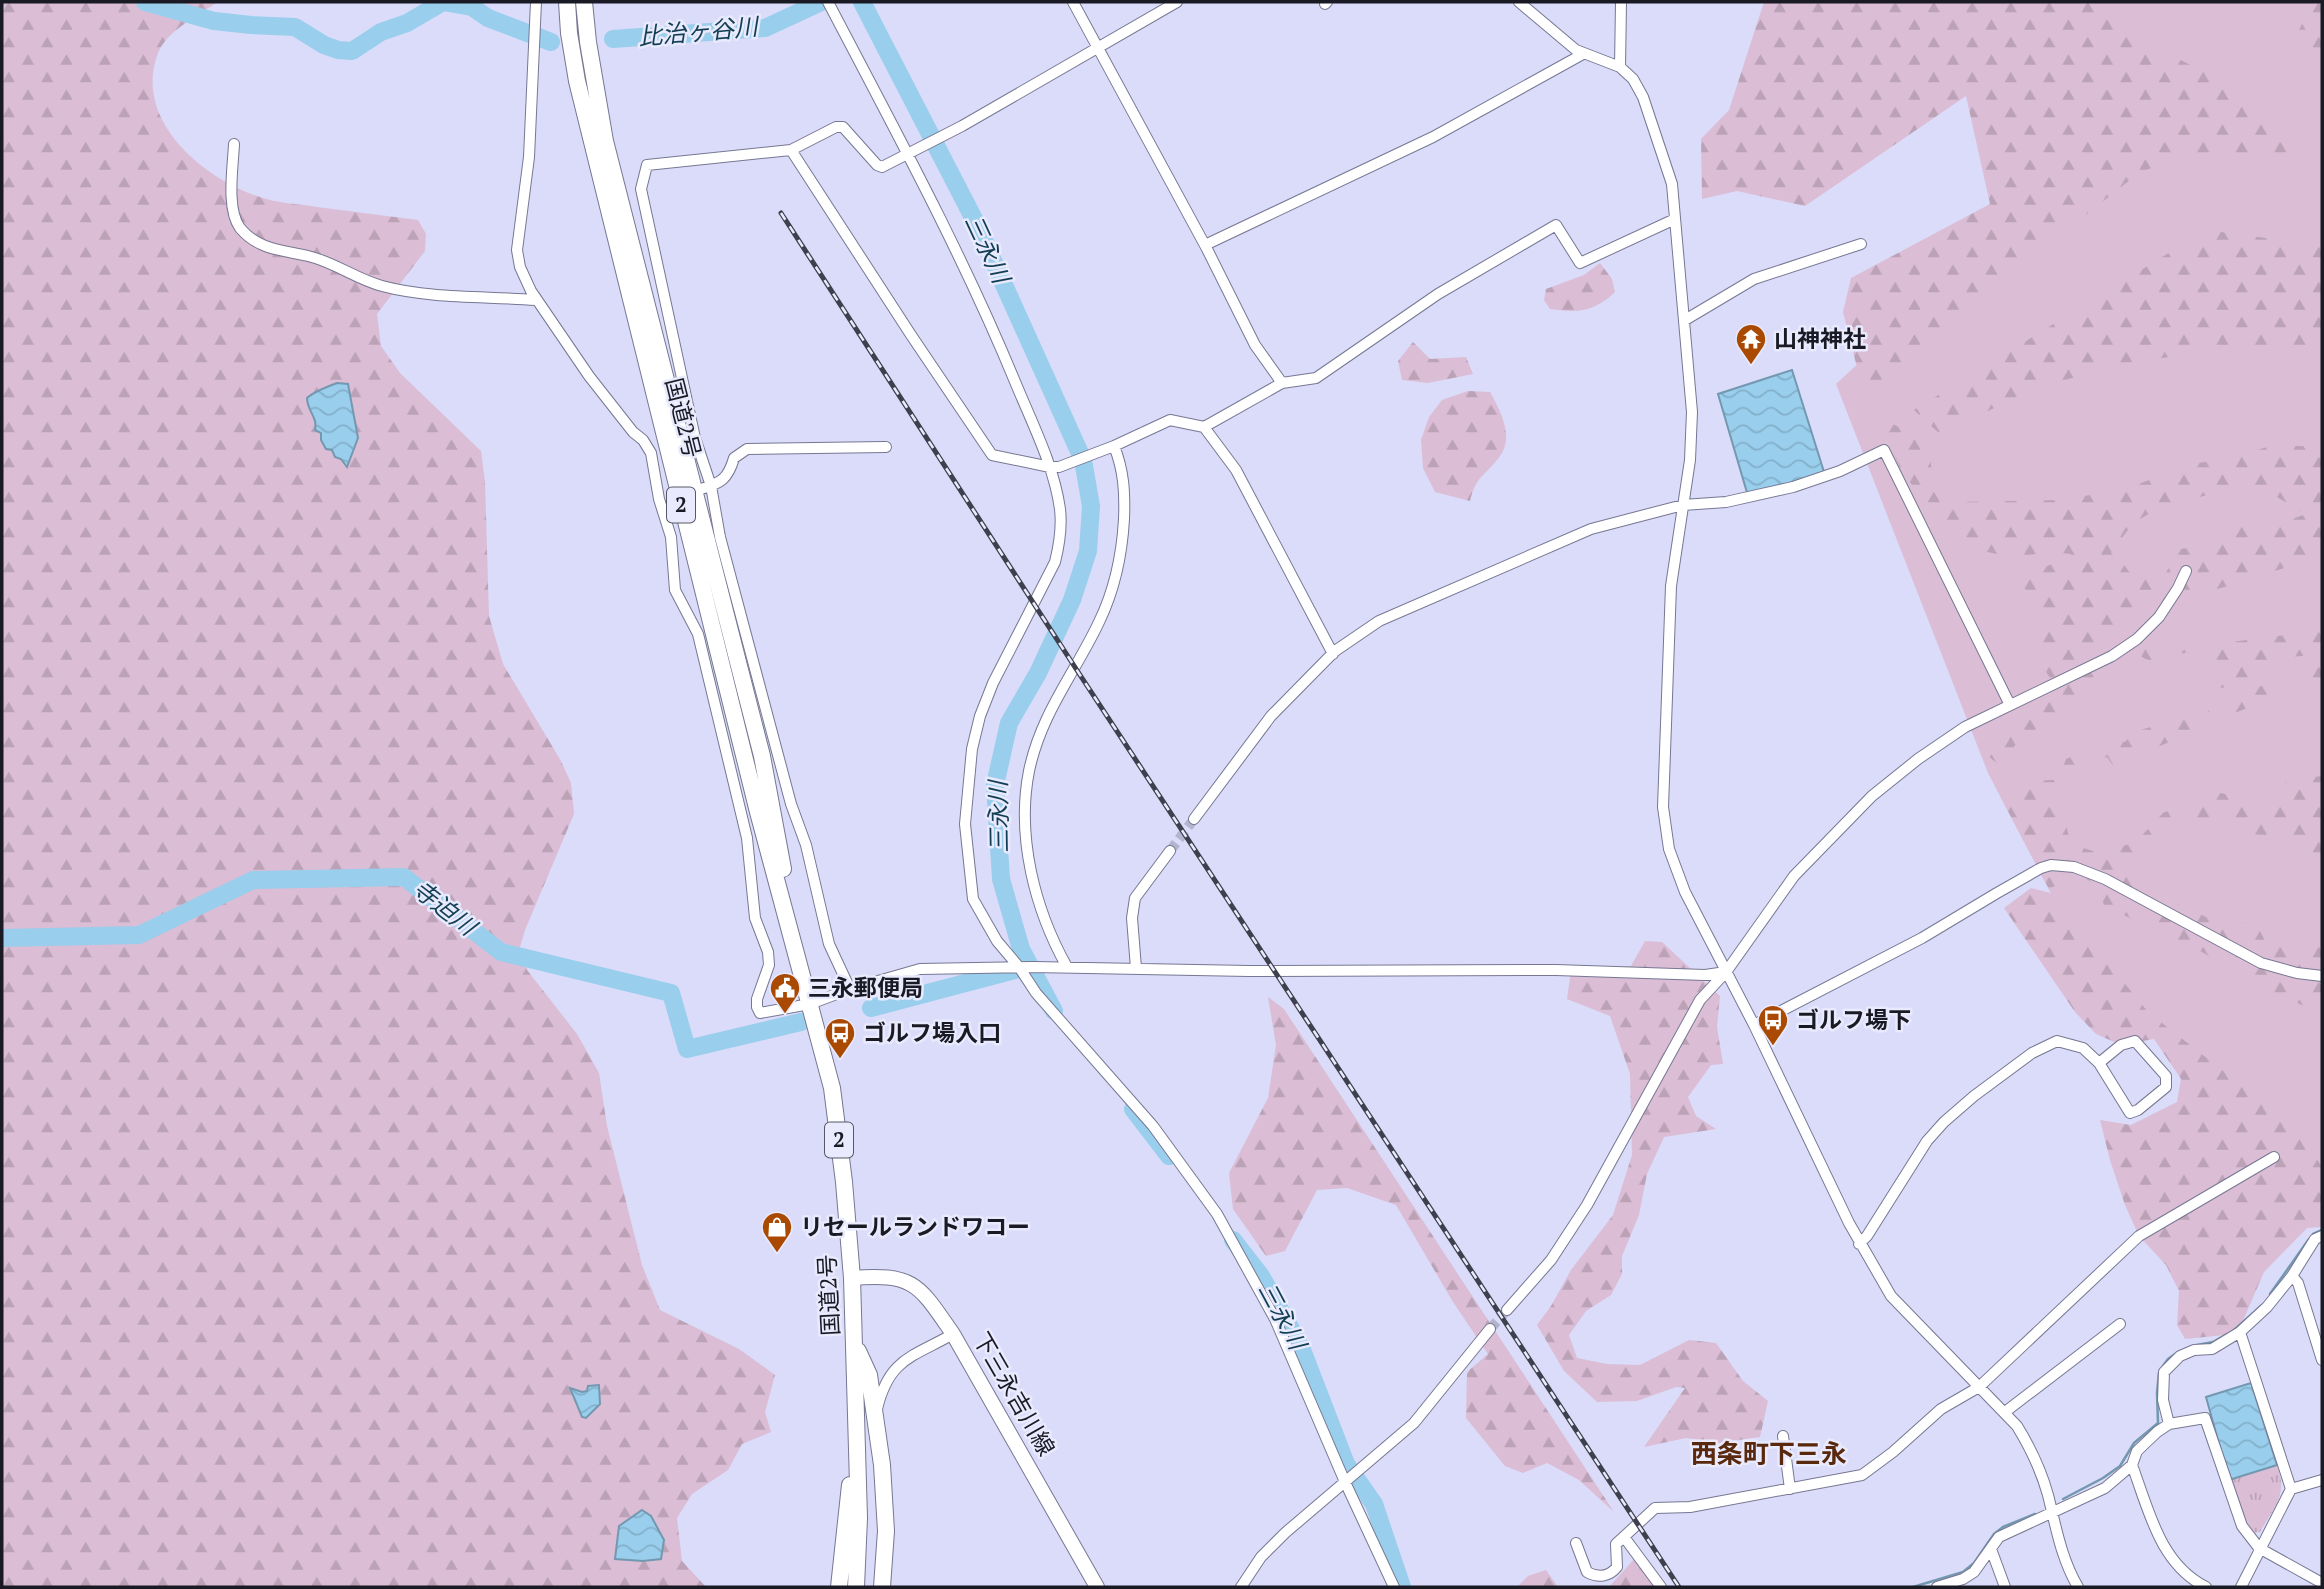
<svg xmlns="http://www.w3.org/2000/svg" width="2324" height="1589" font-family="'PT Serif','Noto Sans JP',serif">
  <style>
    .green { fill: #dbbdd5 }
    .forest { fill: url(#forest-firs); fill-rule: evenodd }
    .park { fill: url(#park-tufts) }
    .water { fill: url(#water-waves); stroke: #7398b0; stroke-width: 2 }
    .lines { fill: none; stroke-linecap: round; stroke-linejoin: round }
    .stream { stroke: #7398b0; stroke-width: 2.5 }
    .river { stroke: #99ceec; stroke-width: 18 }
    .minor-tunnel { stroke: #b3b5cf; stroke-width: 10; stroke-dasharray: 10 5; stroke-linecap: butt }
    .minor-casing { stroke: #767792; stroke-width: 12 }
    .major-casing { stroke: #767792; stroke-width: 16 }
    .highway-casing { stroke: #767792; stroke-width: 18 }
    .minor { stroke: #fff; stroke-width: 10 }
    .major { stroke: #fff; stroke-width: 14 }
    .highway { stroke: #fff; stroke-width: 16 }
    .rail-casing { stroke: #3f404e; stroke-width: 5 }
    .rail { stroke: #e9eafd; stroke-width: 2.5; stroke-dasharray: 8; stroke-linecap: butt }
    .labels { text-anchor: middle; stroke-width: 5; stroke-linejoin: round; paint-order: stroke }
    .shield { fill: #e9eafd; stroke: #575865; stroke-width: 2 }
    .shield-label { font-size: 21px; font-weight: bold; fill: #191a24 }
    .poi-label { font-size: 23px; font-weight: bold; fill: #191a24; stroke: #e9eafd; text-anchor: start }
    .street-label { font-size: 23px; fill: #191a24; stroke: #e9eafd }
    .water-label { font-size: 24px; font-style: italic; fill: #133f54; stroke: #e9eafd }
    .quarter-label { font-size: 26px; font-weight: bold; fill: #58290d; stroke: #e9eafd }
  </style>
  <defs>
    <pattern id="forest-firs" width="22" height="20" patternUnits="userSpaceOnUse" patternTransform="scale(1.75)"><rect width="22" height="20" fill="#dbbdd5"/><path d="M5 1l3.5 6h-7zM16 11l3.5 6h-7z" fill="#bba2b7"/></pattern>
    <pattern id="park-tufts" width="24" height="20" patternUnits="userSpaceOnUse" patternTransform="scale(1.75)"><rect width="24" height="20" fill="#dbbdd5"/><path d="M3 7l-1-3M5 7V3M7 7l1-3M15 17l-1-3M17 17v-4M19 17l1-3" fill="none" stroke="#bba2b7"/></pattern>
    <pattern id="water-waves" width="16" height="10" patternUnits="userSpaceOnUse" patternTransform="scale(1.75)"><rect width="16" height="10" fill="#99ceec"/><path d="M0 5q4-4 8 0t8 0" fill="none" stroke="#83b0ca"/></pattern>
  </defs>
  <rect width="100%" height="100%" fill="#dadcfa"/>
  <path class="green" d="M 2028,2 L 2322,2 L 2322,1171 L 2081,951 L 1988,773 L 1836,384 L 2135,109 Z"/>
  <path class="forest" d="M 2,2 L 218,2 C 199,14 166,32 158,53 C 131,123 210,185 270,200 C 285,204 302,204 317,207 C 351,211 384,216 418,220 L 426,234 L 425,251 L 377,314 L 381,346 L 400,373 L 481,451 L 485,482 L 489,616 L 503,664 L 561,761 L 571,783 L 574,814 L 525,930 L 520,947 L 527,970 L 577,1034 L 599,1073 L 607,1126 L 642,1265 L 660,1310 L 739,1349 L 775,1375 L 765,1412 L 771,1432 L 742,1444 L 728,1470 L 692,1494 L 677,1518 L 682,1561 L 706,1587 L 2,1587 Z
    M 1764,2 L 2093,2 L 2138,39 L 2217,78 L 2279,132 L 2310,153 L 2192,154 L 2140,172 L 1980,299 L 1923,355 L 1863,391 L 1843,312 L 1851,278 L 1990,204 L 1966,96 L 1805,206 L 1737,191 L 1702,199 L 1701,139 L 1729,110 Z
    M 2313,2 L 2322,2 L 2322,62 L 2295,38 Z
    M 2206,230 L 2304,243 L 2322,242 L 2322,347 L 2239,347 L 2120,364 L 2031,390 L 1941,434 L 1930,454 L 1933,486 L 1955,502 L 2065,500 L 2134,486 L 2189,464 L 2230,459 L 2273,445 L 2322,447 L 2322,556 L 2221,588 L 2154,605 L 2121,635 L 2095,650 L 2095,689 L 2076,709 L 2022,737 L 1999,765 L 1987,755 L 1999,737 L 2061,694 L 2046,672 L 2040,625 L 2021,579 L 2072,554 L 2052,552 L 2012,557 L 1963,547 L 1957,527 L 1936,513 L 1903,474 L 1882,428 L 1889,422 C 1906,431 1921,439 1940,434 L 1914,410 ZM 2230,488 L 2268,492 L 2306,514 L 2274,525 L 2249,528 L 2239,522 C 2218,545 2193,550 2163,549 L 2171,564 L 2163,578 L 2133,577 L 2122,562 L 2111,553 L 2133,523 L 2154,511 Z
    M 1600,263 L 1612,279 L 1615,292 C 1594,312 1578,313 1550,309 L 1544,300 L 1546,289 L 1584,275 Z
    M 1413,342 L 1430,359 L 1466,357 L 1473,374 L 1428,383 L 1402,380 L 1398,361 Z
    M 1468,391 L 1490,392 C 1501,412 1516,439 1497,460 C 1482,478 1476,477 1470,501 L 1435,492 L 1423,468 L 1421,440 L 1429,417 L 1442,400 Z
    M 2304,632 L 2322,632 L 2322,682 L 2300,676 L 2302,667 L 2322,654 L 2291,657 L 2271,675 L 2255,684 L 2219,688 L 2209,677 L 2213,654 C 2203,653 2194,651 2184,653 C 2157,656 2161,672 2132,650 L 2152,635 L 2157,646 C 2207,646 2255,640 2304,632 Z
    M 2264,685 L 2268,694 L 2260,703 L 2232,714 L 2191,739 L 2174,740 L 2153,749 L 2141,750 L 2133,767 L 2117,776 L 2114,767 L 2107,757 L 2070,773 L 2063,767 L 2066,759 L 2112,739 L 2125,742 L 2134,732 L 2154,726 L 2160,732 L 2175,718 L 2189,719 L 2190,726 L 2201,724 L 2211,706 Z
    M 2322,776 L 2322,855 L 2318,858 C 2294,848 2269,829 2243,836 L 2229,822 L 2210,819 L 2165,829 L 2142,857 L 2135,876 L 2158,895 L 2217,922 L 2256,923 L 2267,945 L 2301,943 L 2322,946 L 2322,1013 L 2275,994 L 2195,948 L 2104,906 L 2100,888 L 2079,874 L 2049,889 L 2000,796 L 2023,781 L 2054,780 L 2071,844 L 2096,852 L 2135,843 L 2163,813 L 2211,791 L 2267,803 L 2287,780 Z
    M 2031,888 L 2051,893 L 2148,1012 L 2264,1103 L 2302,1137 L 2322,1167 L 2322,1227 L 2307,1228 L 2264,1272 L 2242,1323 L 2225,1335 L 2185,1339 L 2177,1325 L 2179,1291 L 2166,1265 L 2139,1236 L 2125,1205 L 2110,1160 L 2100,1120 L 2131,1125 L 2177,1102 L 2181,1079 L 2154,1039 L 2121,1045 L 2096,1034 L 2075,1012 L 2004,908 Z
    M 1645,941 L 1662,942 L 1720,996 L 1717,1027 L 1723,1064 L 1711,1065 L 1688,1097 L 1696,1116 L 1716,1129 L 1664,1137 L 1647,1174 L 1639,1215 L 1622,1256 L 1622,1274 L 1611,1295 L 1586,1311 L 1569,1335 L 1577,1358 L 1607,1364 L 1640,1365 L 1689,1340 L 1716,1343 L 1743,1381 L 1768,1401 L 1760,1437 L 1717,1443 L 1686,1438 L 1644,1447 L 1685,1388 L 1676,1387 L 1637,1401 L 1597,1402 L 1564,1371 L 1537,1325 L 1551,1306 L 1571,1270 L 1613,1215 L 1632,1155 L 1630,1074 L 1610,1016 L 1567,999 L 1571,971 L 1631,966 Z
    M 1268,997 L 1284,1009 L 1614,1512 L 1579,1480 L 1547,1463 L 1523,1473 L 1505,1466 L 1466,1418 L 1467,1372 L 1488,1354 L 1453,1302 L 1396,1205 L 1347,1188 L 1317,1190 L 1285,1251 L 1266,1256 L 1233,1209 L 1229,1173 L 1268,1098 L 1276,1045 Z
    M 1636,1557 L 1656,1587 L 1607,1587 L 1609,1587 Z
    M 1546,1570 L 1558,1587 L 1517,1587 L 1528,1576 Z"/>
  <path class="park" d="M 2277,1465 C 2288,1496 2275,1505 2260,1532 L 2251,1533 L 2239,1510 L 2229,1480 Z"/>
  <path class="water" d="M 1792,370 L 1825,475 L 1748,496 L 1718,394 Z
    M 337,383 L 348,384 L 358,438 L 347,467 L 341,459 L 335,457 L 332,450 L 326,449 L 321,440 L 321,433 L 315,430 C 318,417 307,411 307,398 C 313,392 329,386 337,383 Z
    M 2251,1383 L 2277,1465 L 2229,1480 L 2206,1397 Z
    M 599,1385 L 600,1404 L 586,1418 L 582,1417 L 570,1388 L 582,1392 L 587,1391 L 588,1386 Z
    M 642,1510 L 651,1516 L 664,1540 L 661,1559 L 643,1561 L 615,1559 L 619,1526 Z"/>
  <g class="lines">
    <path class="stream" d="M 2313,1234 L 2322,1230
      M 2270,1294 L 2309,1239
      M 2233,1331 L 2262,1305
      M 2197,1345 L 2213,1342 L 2227,1334
      M 2163,1366 L 2168,1359 L 2175,1354
      M 2063,1499 L 2103,1478 L 2120,1466 L 2134,1443 L 2158,1423 L 2157,1393 L 2159,1372
      M 1913,1587 L 1963,1572 L 1974,1563 L 1994,1534 L 2003,1527 L 2035,1514"/>
    <path class="river" d="M 145,2 L 214,21 L 251,25 L 295,27 L 324,45 L 338,50 L 352,51 L 381,32 L 407,23 L 443,2 L 472,7 L 488,18 L 551,42
      M 862,2 L 977,225 L 1083,460 L 1091,506 L 1088,551 L 1072,600 L 1038,673 L 1009,723 L 995,785 L 1001,879 L 1021,949 L 1054,1011
      M 613,39 L 765,28 L 821,2
      M 2,938 L 139,935 L 253,880 L 404,877 L 501,952 L 671,993 L 687,1049 L 801,1022
      M 871,1008 L 1026,967
      M 1133,1109 L 1169,1156
      M 1233,1240 L 1261,1276 L 1301,1347 L 1346,1464 L 1374,1504 L 1402,1587"/>
    <path class="minor-tunnel" d="M 1170,851 L 1194,819
      M 1490,1329 L 1507,1310"/>
    <g class="minor-casing">
      <path id="minor" d="M 536,2 L 529,157 L 517,250 L 520,267 L 531,291 L 589,376 L 633,432 L 643,440 L 651,453 L 659,499 L 671,537 L 675,590 L 698,634 L 747,838 L 755,918 L 768,952 L 769,965 L 757,999 L 757,1007 L 760,1013 L 810,1004 L 850,989 L 920,969 L 1033,967 L 1249,971 L 1556,970 L 1705,975 L 1726,972
        M 828,2 C 894,128 962,253 1016,384 C 1033,425 1054,466 1060,509 C 1062,526 1059,546 1055,562 L 993,683 L 980,716 L 972,749 L 965,824 L 973,899 L 997,941 L 1019,967 L 1036,993 L 1153,1126 L 1217,1214 L 1275,1319 L 1345,1482 L 1394,1587
        M 1073,2 L 1207,249 L 1255,345 L 1282,383
        M 1519,2 L 1576,50 L 1620,67 L 1633,79 L 1643,97 L 1672,184 L 1692,412 L 1690,460 L 1671,586 L 1663,807 L 1669,849 L 1685,892 L 1754,1025 L 1849,1223 L 1891,1296 L 2017,1426 C 2030,1447 2041,1470 2048,1495 C 2056,1527 2061,1558 2078,1587
        M 1325,4 L 1327,2
        M 1620,67 L 1621,2
        M 234,144 C 233,167 226,209 240,228 C 258,250 283,250 308,256 C 334,262 356,279 382,286 C 431,299 486,296 536,300
        M 791,150 L 911,335 L 992,455 L 1050,467 L 1059,467 L 1114,446 L 1170,420 L 1204,427 L 1282,383 L 1316,378 L 1438,294 L 1556,225 L 1580,263 L 1675,219
        M 1205,245 L 1433,137 L 1583,54
        M 1685,320 L 1754,279 L 1861,244
        M 1204,427 L 1236,470 L 1333,654
        M 701,489 C 721,483 728,479 734,458 L 747,449 L 886,447
        M 1194,819 L 1271,716 L 1335,651 L 1379,621 L 1591,529 L 1683,505 L 1726,502 L 1793,487 L 1840,471 L 1884,450 L 2010,705
        M 1067,967 C 1035,910 1016,837 1029,771 C 1041,713 1075,673 1099,622 C 1115,589 1122,555 1124,519 C 1125,493 1124,471 1114,446
        M 1136,968 L 1132,918 L 1135,898 L 1170,851
        M 850,989 L 829,944 L 806,845 L 791,804 L 720,537 L 711,486 L 695,438 L 641,189 L 647,165 L 791,150 L 836,127 L 843,127 L 877,165 L 882,167 L 962,126 L 1177,2
        M 1754,1025 L 1922,938 L 1997,893 L 2041,868 L 2051,865 L 2074,867 L 2105,879 L 2261,963 L 2297,973 L 2322,976
        M 1859,1244 L 1867,1236 L 1927,1141 L 1944,1122 L 1974,1096 L 2032,1053 L 2057,1041 L 2083,1048 L 2099,1063 L 2121,1045 L 2135,1041 L 2166,1076 L 2166,1087 L 2138,1110 L 2130,1113 L 2099,1063
        M 2292,1276 L 2298,1283 L 2322,1360
        M 1507,1310 L 1551,1260 L 1587,1205 L 1700,1000 L 1726,972 L 1794,876 L 1872,796 L 1918,759 L 1965,727 L 2112,656 L 2137,639 L 2159,617 L 2178,588 L 2186,571
        M 2240,1332 L 2291,1489
        M 877,1409 C 889,1358 913,1357 953,1334
        M 2005,1412 L 2120,1324
        M 2169,1424 L 2163,1400 L 2164,1372 L 2180,1356 L 2194,1350 L 2212,1349 L 2240,1332 L 2267,1307 L 2292,1276 L 2315,1239 L 2322,1236
        M 1783,1436 L 1790,1489
        M 2132,1465 C 2149,1511 2160,1564 2206,1587
        M 1624,1537 L 1661,1587
        M 1576,1543 L 1587,1572 C 1598,1578 1609,1577 1617,1567 L 1616,1544 L 1655,1508 L 1690,1507 L 1862,1475 L 1893,1452 L 1941,1409 L 1979,1387 L 2139,1236 L 2274,1157
        M 1991,1549 L 2005,1587
        M 1241,1587 L 1261,1557 L 1285,1533 L 1414,1423 L 1490,1329
        M 1937,1587 L 1963,1579 L 1974,1572 L 1999,1537 L 2105,1488 L 2132,1465 L 2137,1451 L 2157,1432 L 2169,1424 L 2205,1418 L 2242,1526 L 2259,1548 L 2322,1583
        M 2241,1587 L 2291,1489 L 2322,1480"/>
    </g>
    <g class="major-casing">
      <path id="major" d="M 852,1278 C 915,1273 919,1285 953,1334 L 1097,1587"/>
    </g>
    <g class="highway-casing">
      <path id="highway" d="M 567,2 L 569,33 L 577,81 L 758,812 L 832,1088 L 844,1182 L 852,1278 L 859,1518 L 856,1587
        M 584,2 L 588,42 L 605,141 L 762,756 L 783,869
        M 858,1351 L 869,1375 L 882,1465 L 886,1531 L 882,1587
        M 839,1587 L 850,1485"/>
    </g>
    <use href="#minor" class="minor"/>
    <use href="#major" class="major"/>
    <use href="#highway" class="highway"/>
    <g class="rail-casing">
      <path id="rail" d="M 781,213 L 1082,678 L 1679,1587"/>
    </g>
    <use href="#rail" class="rail"/>
  </g>
  <defs>
    <g id="temple-pin" transform="scale(1.575)"><path d="M0 17L-7.5 6A9.5 9.5 0 1 1 7.5 6Z" fill="#aa4a02" stroke="#e9eafd"/><path d="M0-6L5-2H3V0L6.5 2.5H4V6H1.5V3h-3V6H-4V2.5H-6.5L-3 0V-2H-5Z" fill="#fff"/></g>
    <g id="civic-pin" transform="scale(1.575)"><path d="M0 17L-7.5 6A9.5 9.5 0 1 1 7.5 6Z" fill="#aa4a02" stroke="#e9eafd"/><path d="M-.6-6.5H3V-4.5H.6V-3L4-1V1h2V6H-6V1h2V-1L-.6-3ZM-1.2 2.5V6h2.4V2.5Z" fill="#fff"/></g>
    <g id="bus-pin" transform="scale(1.575)"><path d="M0 17L-7.5 6A9.5 9.5 0 1 1 7.5 6Z" fill="#aa4a02" stroke="#e9eafd"/><path d="M-5-6H5V4H4V6H2V4H-2V6H-4V4H-5ZM-3.5-4V0h7V-4ZM-3.5 1.2v1.5H-2V1.2ZM2 1.2v1.5H3.5V1.2Z" fill="#fff"/></g>
    <g id="shop-pin" transform="scale(1.575)"><path d="M0 17L-7.5 6A9.5 9.5 0 1 1 7.5 6Z" fill="#aa4a02" stroke="#e9eafd"/><path d="M-5-2.5h2.3a2.7 3.5 0 0 1 5.4 0H5L5.5 6h-11ZM-1.5-2.5h3a1.5 2.3 0 0 0-3 0Z" fill="#fff"/></g>
  </defs>
  <g fill-rule="evenodd">
    <use href="#temple-pin" x="1751" y="339"/>
    <use href="#civic-pin" x="785" y="988"/>
    <use href="#bus-pin" x="1773" y="1020"/>
    <use href="#bus-pin" x="840" y="1033"/>
    <use href="#shop-pin" x="777" y="1227"/>
  </g>
  <g class="labels">
    <g class="shield">
      <rect x="667" y="487.5" width="28" height="35" rx="5"/>
      <rect x="825" y="1122.5" width="28" height="35" rx="5"/>
    </g>
    <g class="shield-label">
      <text x="681" y="512">2</text>
      <text x="839" y="1147">2</text>
    </g>
    <g class="poi-label">
      <text x="1774" y="347">山神神社</text>
      <text x="808" y="996">三永郵便局</text>
      <text x="1796" y="1028">ゴルフ場下</text>
      <text x="863" y="1041">ゴルフ場入口</text>
      <text x="800" y="1235">リセールランドワコー</text>
    </g>
    <g class="street-label">
      <text transform="translate(683 418) rotate(76)" y="8">国道2号</text>
      <text transform="translate(829 1295) rotate(-93)" y="8">国道2号</text>
      <text transform="translate(1014 1394) rotate(60)" y="8">下三永吉川線</text>
    </g>
    <g class="water-label">
      <text transform="translate(698 32) rotate(-5)" y="8">比治ヶ谷川</text>
      <text transform="translate(987 249) rotate(65)" y="8">三永川</text>
      <text transform="translate(999 817) rotate(-91)" y="8">三永川</text>
      <text transform="translate(444 908) rotate(38)" y="8">寺迫川</text>
      <text transform="translate(1282 1316) rotate(62)" y="8">三永川</text>
    </g>
    <g class="quarter-label">
      <text x="1769" y="1463">西条町下三永</text>
    </g>
  </g>
  <rect width="2324" height="1589" fill="none" stroke="#191a24" stroke-width="7"/>
</svg>
